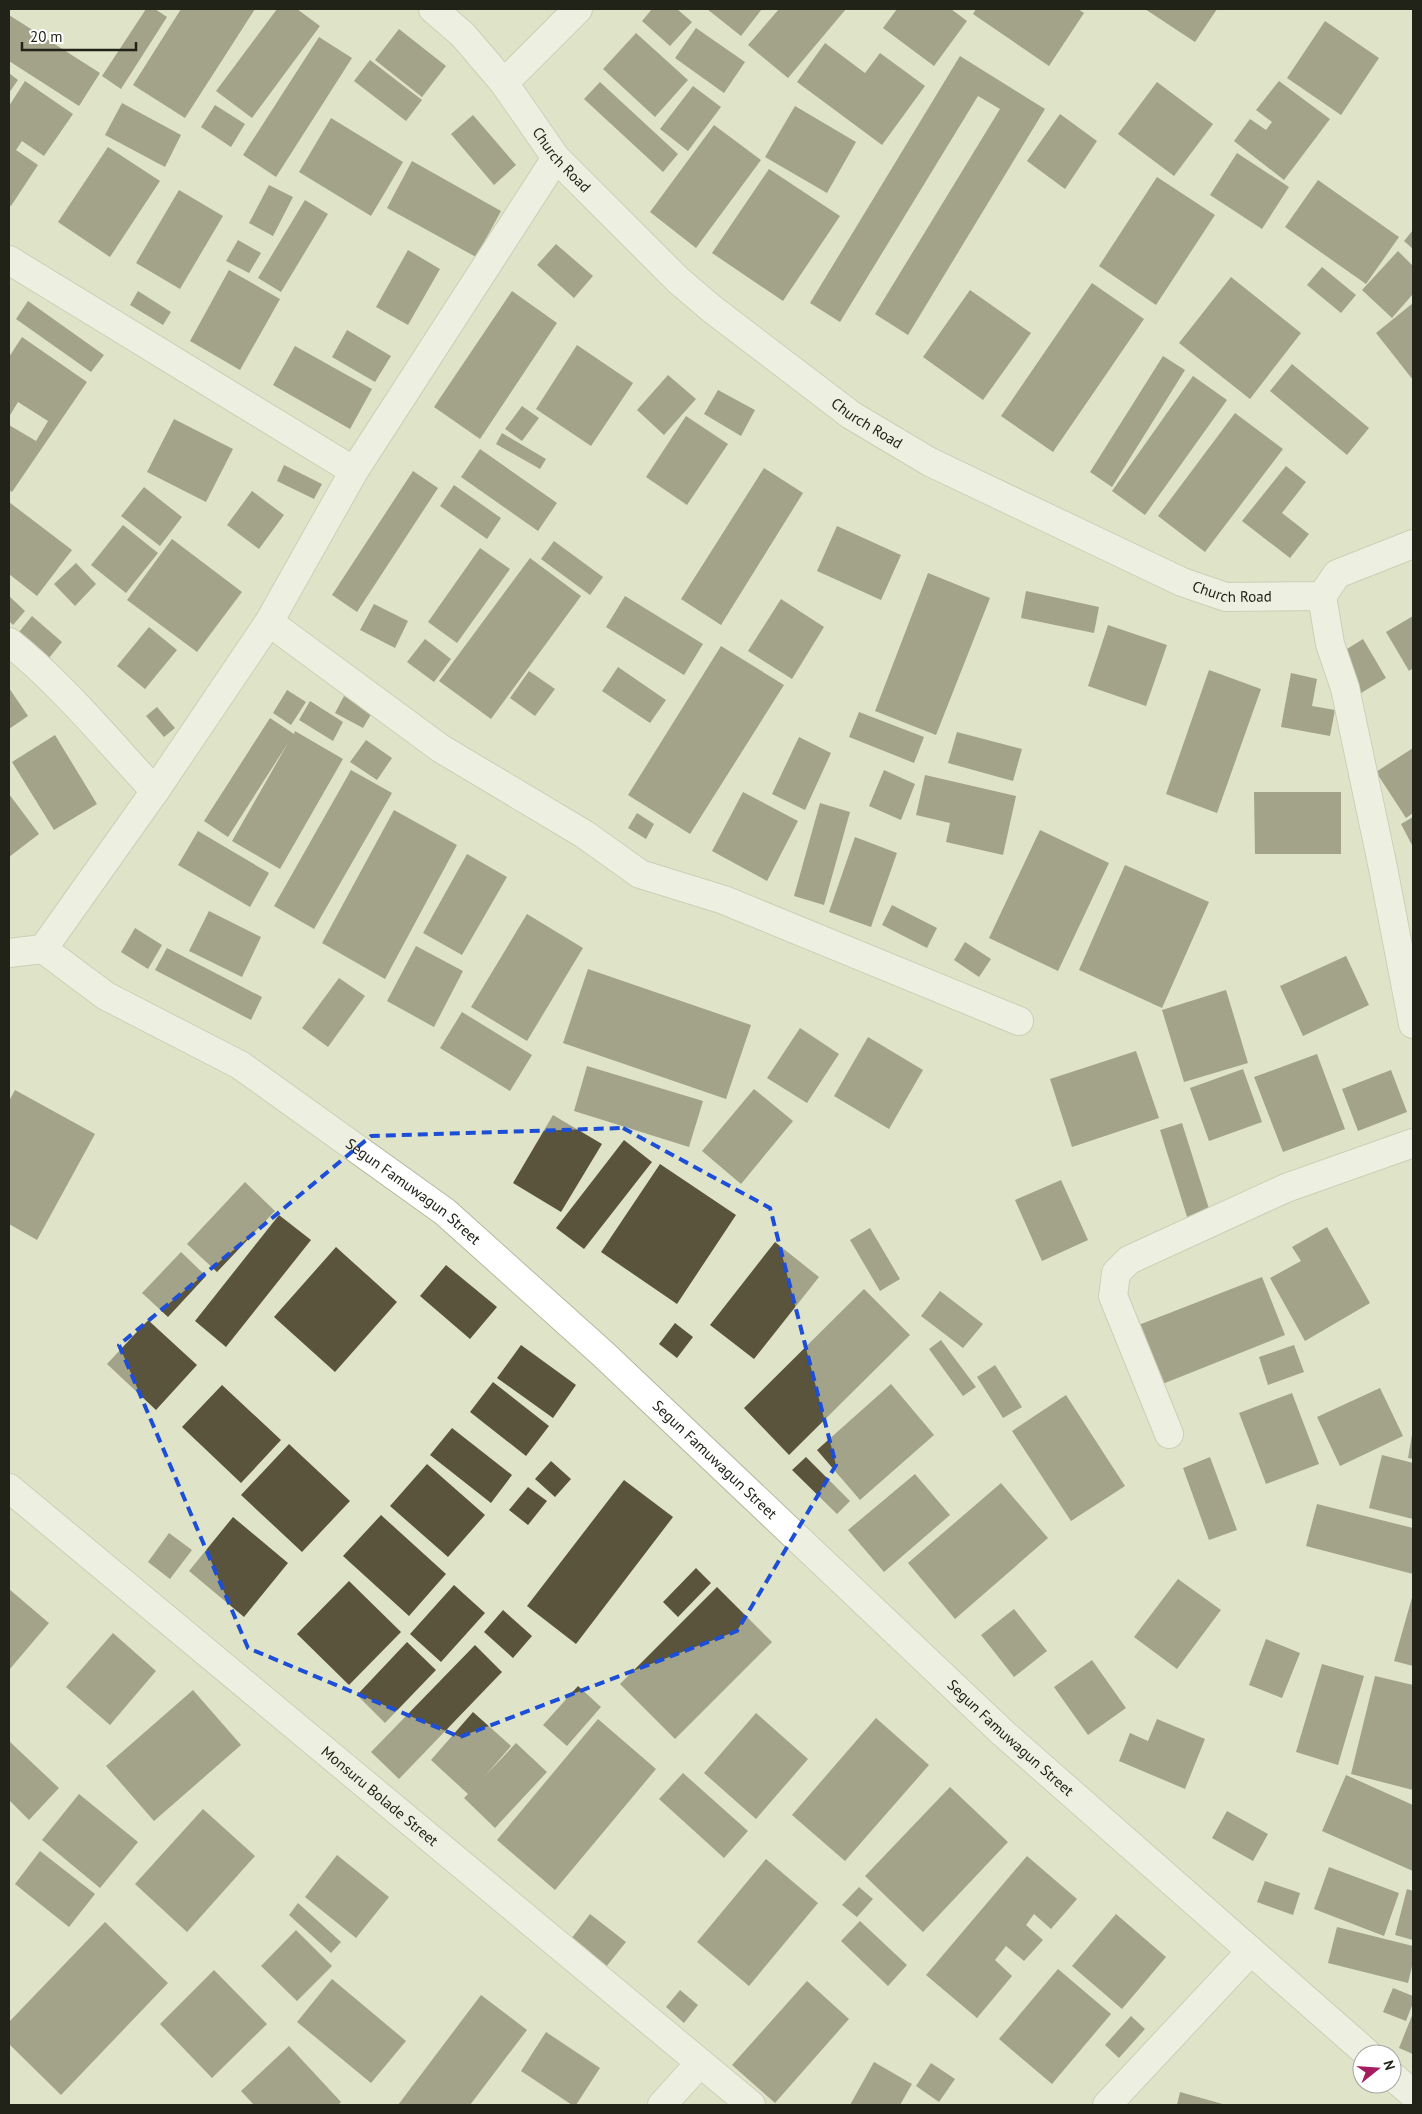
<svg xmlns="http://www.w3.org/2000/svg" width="1422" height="2114" font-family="'PT Sans',sans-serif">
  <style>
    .building { fill: #5b543d }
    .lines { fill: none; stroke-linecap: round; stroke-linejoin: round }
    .street-casing { stroke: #b3b89e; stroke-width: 30 }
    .street { stroke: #fff; stroke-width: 28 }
    .marked { fill: none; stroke: #1d4ed8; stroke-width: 4; stroke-dasharray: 10 6; stroke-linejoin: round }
    .labels { text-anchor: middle; stroke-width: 5; stroke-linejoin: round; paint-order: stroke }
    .street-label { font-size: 15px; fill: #212319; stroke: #fff }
  </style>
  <rect width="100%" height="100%" fill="#dfe4c9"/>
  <path class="building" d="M 146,9 L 155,9 L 167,17 L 121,89 L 102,76 Z
    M 181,9 L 255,9 L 185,118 L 133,85 Z
    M 277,9 L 297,9 L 320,26 L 252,118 L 216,91 Z
    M 652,9 L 677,9 L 692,22 L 670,46 L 642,21 Z
    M 707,9 L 762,9 L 741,36 Z
    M 779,9 L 846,9 L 788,78 L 748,45 Z
    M 897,9 L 951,9 L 967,21 L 934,66 L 883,28 Z
    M 976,9 L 1078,9 L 1084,13 L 1049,66 L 973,14 Z
    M 1145,9 L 1217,9 L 1195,42 Z
    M 9,15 L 100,73 L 79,106 L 9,61 Z
    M 1325,21 L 1379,58 L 1341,115 L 1287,78 Z
    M 696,28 L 745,62 L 724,93 L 675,58 Z
    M 399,29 L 446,66 L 422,97 L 375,60 Z
    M 636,33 L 688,80 L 655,117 L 603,69 Z
    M 319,37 L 352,58 L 276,177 L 243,155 Z
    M 825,43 L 865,73 L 880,53 L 925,86 L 882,145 L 797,82 Z
    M 960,56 L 1045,109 L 908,335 L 875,314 L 1000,109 L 978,96 L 840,322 L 810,303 Z
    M 370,60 L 422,100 L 406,121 L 354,81 Z
    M 9,73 L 18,80 L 9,93 Z
    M 25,81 L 73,114 L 44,156 L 22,141 L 16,150 L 38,165 L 11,206 L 9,204 L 9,106 Z
    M 1279,81 L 1330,119 L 1284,180 L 1234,141 L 1250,119 L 1266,130 L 1272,122 L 1256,110 Z
    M 600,82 L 678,154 L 663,172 L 584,99 Z
    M 1157,82 L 1213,124 L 1174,176 L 1118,134 Z
    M 693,86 L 721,107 L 688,151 L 660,129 Z
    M 122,103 L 181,135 L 165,167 L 105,135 Z
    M 215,105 L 245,124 L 231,147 L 201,127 Z
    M 795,106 L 856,142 L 827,193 L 765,157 Z
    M 1060,114 L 1097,141 L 1065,189 L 1027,161 Z
    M 473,115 L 516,165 L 494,185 L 451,134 Z
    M 331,118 L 403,162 L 371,216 L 299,172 Z
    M 714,125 L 761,160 L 696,248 L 650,212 Z
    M 108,147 L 160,181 L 110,257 L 58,222 Z
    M 1237,153 L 1289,187 L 1262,229 L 1210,195 Z
    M 412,161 L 501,211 L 476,257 L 387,208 Z
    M 769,169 L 840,216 L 783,301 L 712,253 Z
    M 1157,177 L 1215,215 L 1156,305 L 1099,266 Z
    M 1318,180 L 1399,237 L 1366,284 L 1285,227 Z
    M 269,185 L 293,197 L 273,236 L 249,223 Z
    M 179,190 L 223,216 L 180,289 L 136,263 Z
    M 305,200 L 328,214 L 281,292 L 258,278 Z
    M 1413,230 L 1413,249 L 1404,241 Z
    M 238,240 L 261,253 L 249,273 L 226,261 Z
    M 556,244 L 593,276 L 574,298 L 537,265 Z
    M 408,250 L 440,269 L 408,325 L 376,307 Z
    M 1398,251 L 1413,266 L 1413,294 L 1392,318 L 1362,290 Z
    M 1322,267 L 1356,295 L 1341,313 L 1307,285 Z
    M 229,270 L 280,299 L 240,370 L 190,341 Z
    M 1231,277 L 1301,333 L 1250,399 L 1179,343 Z
    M 1092,283 L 1144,319 L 1053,452 L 1001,416 Z
    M 970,290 L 1031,333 L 983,400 L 923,357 Z
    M 138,291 L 171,312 L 163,325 L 130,305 Z
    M 512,291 L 557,323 L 480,439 L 434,407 Z
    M 28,301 L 104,355 L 91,372 L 16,319 Z
    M 1413,303 L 1413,380 L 1376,333 Z
    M 347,330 L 391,356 L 375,382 L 332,357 Z
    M 22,337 L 87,382 L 12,492 L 9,490 L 9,425 L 36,441 L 48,421 L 18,402 L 9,417 L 9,357 Z
    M 577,345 L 633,383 L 591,446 L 536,409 Z
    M 295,346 L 372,389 L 350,429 L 273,385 Z
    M 1163,356 L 1185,370 L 1112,487 L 1090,472 Z
    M 1292,364 L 1369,428 L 1347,455 L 1270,391 Z
    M 668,375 L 696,399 L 664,435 L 637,410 Z
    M 1193,376 L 1227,400 L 1145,515 L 1112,491 Z
    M 718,390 L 755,410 L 741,436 L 704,414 Z
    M 522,406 L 539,418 L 522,441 L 505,429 Z
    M 1235,413 L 1283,449 L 1205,552 L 1158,516 Z
    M 686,416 L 728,444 L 687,505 L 646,477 Z
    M 174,419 L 233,449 L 206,502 L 147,472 Z
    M 502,433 L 546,459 L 540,469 L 496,444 Z
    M 480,449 L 557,503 L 538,531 L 461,477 Z
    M 284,465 L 322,484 L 314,499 L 277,481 Z
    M 1286,466 L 1306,482 L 1282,513 L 1309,534 L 1290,558 L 1242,521 Z
    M 764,468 L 803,493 L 721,625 L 681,599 Z
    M 413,471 L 438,488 L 357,612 L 332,595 Z
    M 454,485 L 501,518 L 487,539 L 440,506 Z
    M 144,487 L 182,517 L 160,546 L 121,516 Z
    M 252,491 L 284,515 L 259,549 L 227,525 Z
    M 9,502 L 72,550 L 37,596 L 9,574 Z
    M 123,525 L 158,553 L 126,593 L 91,565 Z
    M 837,526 L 901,555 L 881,600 L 817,571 Z
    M 172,539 L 242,592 L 197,652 L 127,600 Z
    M 554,541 L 603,577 L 590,595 L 541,559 Z
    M 480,548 L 510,569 L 457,643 L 428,622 Z
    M 530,558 L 581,596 L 491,719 L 439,681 Z
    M 76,563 L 96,584 L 75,606 L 54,584 Z
    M 928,573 L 990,598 L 936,735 L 875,711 Z
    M 1026,591 L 1099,607 L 1094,633 L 1021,618 Z
    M 9,596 L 25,611 L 13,625 L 9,621 Z
    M 625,596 L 703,644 L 684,675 L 606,627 Z
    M 781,599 L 824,627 L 792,679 L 748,651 Z
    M 374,604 L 408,621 L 395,648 L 360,630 Z
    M 32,616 L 62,642 L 49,658 L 19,632 Z
    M 1413,616 L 1413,668 L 1409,671 L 1386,632 Z
    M 1108,625 L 1167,645 L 1146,706 L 1088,686 Z
    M 149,627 L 177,650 L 145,689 L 117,666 Z
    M 425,639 L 451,659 L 434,682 L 407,662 Z
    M 1363,639 L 1386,678 L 1361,693 L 1339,654 Z
    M 721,646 L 784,685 L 690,834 L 628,795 Z
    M 618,667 L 666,700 L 650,723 L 602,691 Z
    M 1209,670 L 1261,689 L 1217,813 L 1166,794 Z
    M 529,671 L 555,689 L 535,716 L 510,698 Z
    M 1291,673 L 1317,679 L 1312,706 L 1335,710 L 1330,736 L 1281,727 Z
    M 9,688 L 28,716 L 9,729 Z
    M 287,690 L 306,702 L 291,725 L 273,713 Z
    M 344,696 L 373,711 L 363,728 L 335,713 Z
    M 310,701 L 343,722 L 333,741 L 299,720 Z
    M 157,707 L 175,728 L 164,737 L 146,716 Z
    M 859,712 L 924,737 L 914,763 L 849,737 Z
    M 270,718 L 294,734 L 295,731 L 343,759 L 280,869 L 232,841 L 288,743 L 228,837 L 204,821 Z
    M 957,732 L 1022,749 L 1013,781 L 948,763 Z
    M 55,735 L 97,804 L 54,830 L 12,762 Z
    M 799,737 L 831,753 L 805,810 L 772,794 Z
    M 366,740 L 392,758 L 377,780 L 350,762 Z
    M 1413,748 L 1413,813 L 1406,818 L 1376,772 Z
    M 351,770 L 392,793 L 314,929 L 274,906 Z
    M 884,770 L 915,784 L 901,820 L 869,806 Z
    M 925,775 L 1016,796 L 1003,855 L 946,842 L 950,823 L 916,815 Z
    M 743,792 L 798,821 L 767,881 L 712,851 Z
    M 1254,792 L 1341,792 L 1341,854 L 1255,854 Z
    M 9,794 L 39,834 L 9,857 Z
    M 820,803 L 850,812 L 824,905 L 794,896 Z
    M 394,810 L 457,845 L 385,979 L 322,943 Z
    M 637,813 L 654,824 L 646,839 L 628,828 Z
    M 1413,817 L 1413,847 L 1401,824 Z
    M 1040,830 L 1109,863 L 1058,971 L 989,938 Z
    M 198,831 L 269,873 L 250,907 L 178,865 Z
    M 855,837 L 897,853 L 871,927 L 829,912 Z
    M 467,854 L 507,877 L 462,955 L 423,933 Z
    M 1125,865 L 1209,902 L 1162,1008 L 1079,970 Z
    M 892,905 L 937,928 L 927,948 L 882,925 Z
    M 209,911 L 261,937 L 242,977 L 189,951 Z
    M 527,914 L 583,948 L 527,1041 L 471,1007 Z
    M 135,928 L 162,945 L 148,969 L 121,952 Z
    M 965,942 L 991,959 L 979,977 L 954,960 Z
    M 416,946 L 463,971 L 434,1027 L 387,1001 Z
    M 167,948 L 262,997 L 251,1020 L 155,970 Z
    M 1346,956 L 1369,1005 L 1303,1036 L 1280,986 Z
    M 588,969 L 751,1025 L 726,1099 L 563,1043 Z
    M 339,978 L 365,996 L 328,1047 L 302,1028 Z
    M 1226,990 L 1248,1063 L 1184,1082 L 1162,1010 Z
    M 462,1012 L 532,1055 L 510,1091 L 440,1048 Z
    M 800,1028 L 839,1054 L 807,1103 L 767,1078 Z
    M 868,1037 L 923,1070 L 889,1129 L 834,1096 Z
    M 1136,1051 L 1159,1118 L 1072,1147 L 1050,1079 Z
    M 1317,1054 L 1345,1129 L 1283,1152 L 1254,1077 Z
    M 587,1066 L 703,1101 L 689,1147 L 574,1111 Z
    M 1243,1069 L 1262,1122 L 1209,1141 L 1190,1088 Z
    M 1391,1070 L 1407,1112 L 1358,1131 L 1342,1089 Z
    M 754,1089 L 793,1121 L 741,1184 L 702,1151 Z
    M 15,1090 L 95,1134 L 37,1240 L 9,1224 L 9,1101 Z
    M 553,1115 L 602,1144 L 561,1212 L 513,1183 Z
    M 1182,1123 L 1210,1212 L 1188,1220 L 1160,1130 Z
    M 624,1140 L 652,1162 L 584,1249 L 556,1228 Z
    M 660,1164 L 736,1215 L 677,1304 L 601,1252 Z
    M 1061,1180 L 1088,1240 L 1042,1261 L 1015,1200 Z
    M 245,1182 L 275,1211 L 217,1272 L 187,1244 Z
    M 279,1215 L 311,1240 L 226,1347 L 195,1321 Z
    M 1327,1227 L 1370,1303 L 1305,1341 L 1270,1278 L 1301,1261 L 1292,1247 Z
    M 870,1228 L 900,1279 L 880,1291 L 850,1240 Z
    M 775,1242 L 819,1277 L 754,1359 L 710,1325 Z
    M 336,1247 L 397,1302 L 335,1372 L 274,1317 Z
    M 181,1252 L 206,1276 L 168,1317 L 142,1293 Z
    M 446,1265 L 497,1307 L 470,1339 L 420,1296 Z
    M 1262,1277 L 1285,1335 L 1160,1385 L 1136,1326 Z
    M 864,1289 L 910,1335 L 789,1455 L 744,1408 Z
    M 940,1291 L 983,1324 L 963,1348 L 921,1316 Z
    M 148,1320 L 197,1365 L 156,1410 L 107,1364 Z
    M 675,1323 L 693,1337 L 677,1358 L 659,1344 Z
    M 941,1340 L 976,1387 L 963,1396 L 929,1349 Z
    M 521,1345 L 576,1385 L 553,1418 L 497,1378 Z
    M 1294,1345 L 1304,1372 L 1268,1385 L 1259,1357 Z
    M 995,1365 L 1022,1407 L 1003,1418 L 977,1377 Z
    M 493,1382 L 549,1426 L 526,1456 L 470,1412 Z
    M 891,1384 L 934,1435 L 860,1500 L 817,1450 Z
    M 222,1385 L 281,1440 L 241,1483 L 182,1427 Z
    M 1380,1388 L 1403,1436 L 1340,1466 L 1317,1417 Z
    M 1292,1393 L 1319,1464 L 1266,1484 L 1239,1413 Z
    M 1066,1395 L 1125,1486 L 1071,1521 L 1012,1431 Z
    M 452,1428 L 512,1475 L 491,1503 L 430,1455 Z
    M 1412,1435 L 1413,1436 L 1413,1459 L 1408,1458 Z
    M 289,1444 L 350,1501 L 302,1552 L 241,1495 Z
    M 1382,1455 L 1413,1463 L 1413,1519 L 1369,1508 Z
    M 806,1457 L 850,1501 L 837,1514 L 792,1470 Z
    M 1210,1457 L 1237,1530 L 1209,1540 L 1183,1468 Z
    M 551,1461 L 571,1479 L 555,1497 L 535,1479 Z
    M 427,1464 L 485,1515 L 448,1557 L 390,1506 Z
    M 915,1474 L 950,1515 L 884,1572 L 848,1530 Z
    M 624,1480 L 673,1517 L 576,1644 L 527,1606 Z
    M 1001,1483 L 1048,1538 L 955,1619 L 908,1563 Z
    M 528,1487 L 547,1501 L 528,1525 L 509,1510 Z
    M 1317,1504 L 1413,1528 L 1413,1574 L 1306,1546 Z
    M 381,1515 L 446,1574 L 409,1616 L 343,1556 Z
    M 233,1517 L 288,1563 L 244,1617 L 189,1571 Z
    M 169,1533 L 192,1550 L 170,1579 L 148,1562 Z
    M 696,1568 L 711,1583 L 678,1617 L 663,1602 Z
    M 1178,1579 L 1221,1610 L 1177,1669 L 1134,1637 Z
    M 349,1581 L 401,1632 L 349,1685 L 297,1634 Z
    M 454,1585 L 485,1613 L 441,1662 L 410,1634 Z
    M 717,1587 L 772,1642 L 675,1739 L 620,1684 Z
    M 9,1589 L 49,1623 L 9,1670 Z
    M 1413,1594 L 1413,1666 L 1394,1661 Z
    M 1014,1609 L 1047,1651 L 1014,1677 L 981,1635 Z
    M 503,1610 L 532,1636 L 513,1658 L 484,1632 Z
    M 113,1633 L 156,1671 L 110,1725 L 66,1687 Z
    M 1266,1639 L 1300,1653 L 1282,1698 L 1249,1685 Z
    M 407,1642 L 436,1670 L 385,1723 L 357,1695 Z
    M 475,1645 L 502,1672 L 399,1779 L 371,1752 Z
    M 1092,1660 L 1126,1708 L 1088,1735 L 1054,1687 Z
    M 1322,1664 L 1364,1676 L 1338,1765 L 1296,1752 Z
    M 1375,1676 L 1413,1685 L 1413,1790 L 1351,1774 Z
    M 578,1686 L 601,1707 L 567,1746 L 543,1725 Z
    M 193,1690 L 241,1745 L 154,1821 L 106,1766 Z
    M 473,1712 L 511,1746 L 485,1776 L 516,1743 L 547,1772 L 495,1828 L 464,1798 L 468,1794 L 431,1760 Z
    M 756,1713 L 808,1759 L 756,1819 L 704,1773 Z
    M 876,1718 L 929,1765 L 845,1861 L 792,1815 Z
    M 598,1719 L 656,1769 L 555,1890 L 497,1840 Z
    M 1157,1719 L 1205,1739 L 1185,1789 L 1119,1761 L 1130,1733 L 1148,1741 Z
    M 9,1741 L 59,1788 L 29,1820 L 9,1800 Z
    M 683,1773 L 748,1831 L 724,1858 L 659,1799 Z
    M 1346,1775 L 1413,1805 L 1413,1871 L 1322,1831 Z
    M 950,1787 L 1008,1842 L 923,1932 L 865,1876 Z
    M 79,1794 L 138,1842 L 100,1888 L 42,1840 Z
    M 203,1809 L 255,1856 L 187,1932 L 135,1884 Z
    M 1227,1811 L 1268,1834 L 1253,1861 L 1212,1838 Z
    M 40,1851 L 95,1894 L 69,1927 L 15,1884 Z
    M 337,1855 L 389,1897 L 356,1938 L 305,1897 Z
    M 1027,1856 L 1077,1899 L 1051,1929 L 1034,1914 L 1026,1925 L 1043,1940 L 1024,1961 L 1006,1946 L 995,1960 L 1012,1976 L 977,2018 L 926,1975 Z
    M 766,1859 L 818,1903 L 749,1986 L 697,1942 Z
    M 1329,1867 L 1399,1893 L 1384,1936 L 1314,1909 Z
    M 1265,1881 L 1300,1893 L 1293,1915 L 1257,1902 Z
    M 859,1887 L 873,1899 L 857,1917 L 842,1905 Z
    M 1407,1889 L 1413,1891 L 1413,1940 L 1395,1935 Z
    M 298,1903 L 341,1942 L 331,1953 L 289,1915 Z
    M 590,1914 L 626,1942 L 606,1967 L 571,1939 Z
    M 1116,1914 L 1166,1957 L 1122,2009 L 1072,1966 Z
    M 860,1921 L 907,1965 L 888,1986 L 841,1941 Z
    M 105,1922 L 168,1983 L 61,2095 L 9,2044 L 9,2022 Z
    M 1337,1927 L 1413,1946 L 1413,1962 L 1408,1983 L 1328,1963 Z
    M 296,1930 L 332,1966 L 297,2001 L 261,1966 Z
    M 1058,1969 L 1111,2014 L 1052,2084 L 999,2039 Z
    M 214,1970 L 267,2024 L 212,2078 L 160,2024 Z
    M 332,1979 L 406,2041 L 371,2083 L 297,2022 Z
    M 807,1981 L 849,2019 L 775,2103 L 732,2065 Z
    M 1393,1988 L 1413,1996 L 1413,2003 L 1406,2021 L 1383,2012 Z
    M 680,1990 L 698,2005 L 684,2023 L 666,2007 Z
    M 481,1995 L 527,2030 L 470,2105 L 398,2105 Z
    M 1413,2013 L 1413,2054 L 1399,2048 Z
    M 1131,2016 L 1145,2029 L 1119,2058 L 1105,2045 Z
    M 546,2032 L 600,2068 L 576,2105 L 572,2105 L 521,2071 Z
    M 289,2046 L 341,2102 L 338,2105 L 254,2105 L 241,2091 Z
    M 874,2062 L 912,2084 L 900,2105 L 850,2105 Z
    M 931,2063 L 955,2079 L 939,2102 L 916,2086 Z
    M 1180,2092 L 1226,2105 L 1177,2105 Z"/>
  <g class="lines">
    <g class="street-casing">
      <g id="street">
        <path id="s1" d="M 433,9 L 463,35 L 504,83 L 556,158 L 678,280 L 712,309 L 851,415 L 930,462 L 1182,582 L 1226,597 L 1322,596 L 1337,574 L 1413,544"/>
        <path d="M 504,83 L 578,9"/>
        <path d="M 9,260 L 354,471"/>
        <path d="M 1322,596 L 1330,644 L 1345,688 L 1383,868 L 1413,1024"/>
        <path d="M 269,622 L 440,748 L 584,834 L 640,874 L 724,900 L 1019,1021"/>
        <path d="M 9,642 C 63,685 108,741 155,791"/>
        <path d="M 43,949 L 155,791 L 269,622 L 354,471 L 556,158"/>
        <path id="s2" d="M 9,953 L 43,949 L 106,996 L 240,1065 L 445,1212 L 602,1353 L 1003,1733 L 1368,2054"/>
        <path d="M 1169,1434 L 1113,1296 L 1116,1273 L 1129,1260 L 1286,1188 L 1413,1143"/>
        <path id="s3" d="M 9,1488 L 751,2105"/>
        <path d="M 1392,2076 L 1413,2094"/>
        <path d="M 662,2105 L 700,2063"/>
        <path d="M 1107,2105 L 1251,1951"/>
      </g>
    </g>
    <use href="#street" class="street"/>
  </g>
  <path d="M0 0H1422V2114H0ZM 623,1128 L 770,1208 L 836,1465 L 737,1631 L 460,1737 L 248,1648 L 119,1345 L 371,1136 Z" fill="#dfe4c9" fill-opacity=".55" fill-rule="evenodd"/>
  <path class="marked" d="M 623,1128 L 770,1208 L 836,1465 L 737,1631 L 460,1737 L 248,1648 L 119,1345 L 371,1136 Z"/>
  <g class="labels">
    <g class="street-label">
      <text dy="5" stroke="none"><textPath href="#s1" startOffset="199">Church Road</textPath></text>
      <text dy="5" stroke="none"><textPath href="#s1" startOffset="604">Church Road</textPath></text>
      <text dy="5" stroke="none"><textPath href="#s1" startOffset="1009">Church Road</textPath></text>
      <text dy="5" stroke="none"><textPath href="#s2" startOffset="478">Segun Famuwagun Street</textPath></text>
      <text dy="5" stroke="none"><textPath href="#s2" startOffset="882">Segun Famuwagun Street</textPath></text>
      <text dy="5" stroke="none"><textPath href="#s2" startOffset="1288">Segun Famuwagun Street</textPath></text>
      <text dy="5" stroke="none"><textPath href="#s3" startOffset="482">Monsuru Bolade Street</textPath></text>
    </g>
  </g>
  <rect width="1422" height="2114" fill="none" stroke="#212319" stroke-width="20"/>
  <g transform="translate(1377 2069) rotate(73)"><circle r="24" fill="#ffffff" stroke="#a6a7a3"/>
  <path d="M0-4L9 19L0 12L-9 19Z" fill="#a71b5f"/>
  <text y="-8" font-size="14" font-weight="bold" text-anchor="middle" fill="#212319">N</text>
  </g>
  <path d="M22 42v8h114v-8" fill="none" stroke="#212319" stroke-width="2.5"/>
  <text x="30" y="42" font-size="15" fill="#212319" stroke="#ffffff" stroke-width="4" paint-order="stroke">20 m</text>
</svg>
